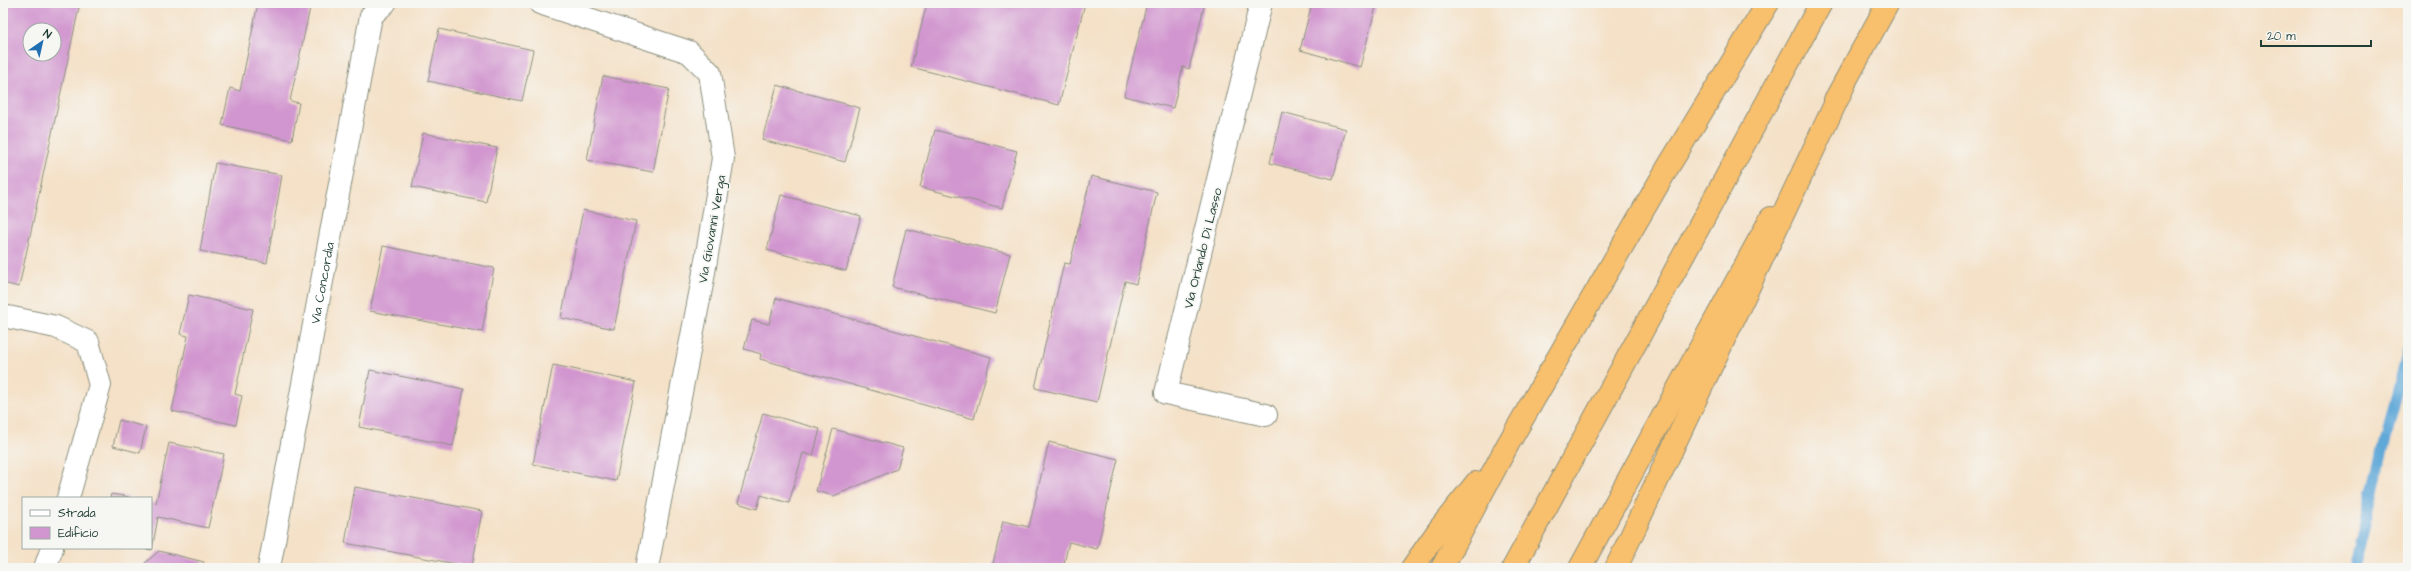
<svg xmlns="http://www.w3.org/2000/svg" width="2411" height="571" font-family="'Architects Daughter',sans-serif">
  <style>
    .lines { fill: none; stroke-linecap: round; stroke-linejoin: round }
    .stream { stroke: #61a8d8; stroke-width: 11 }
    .building { fill: #d196cf; fill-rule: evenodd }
    .minor-casing { stroke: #8a8f7e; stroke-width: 24 }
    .trunk-casing { stroke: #8a8f7e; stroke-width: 24 }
    .motorway-casing { stroke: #8a8f7e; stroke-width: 24 }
    .minor { stroke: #fff; stroke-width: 22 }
    .trunk { stroke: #f8bf6c; stroke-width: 22 }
    .motorway { stroke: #f8bf6c; stroke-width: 22 }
    .labels { text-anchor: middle; stroke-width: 3.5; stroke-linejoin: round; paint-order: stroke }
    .street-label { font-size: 13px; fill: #1f3d34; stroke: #f6f6f2 }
  </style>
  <rect width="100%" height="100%" fill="#f6f6f2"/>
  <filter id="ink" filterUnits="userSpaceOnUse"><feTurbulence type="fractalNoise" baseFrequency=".025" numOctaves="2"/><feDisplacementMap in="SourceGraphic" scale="8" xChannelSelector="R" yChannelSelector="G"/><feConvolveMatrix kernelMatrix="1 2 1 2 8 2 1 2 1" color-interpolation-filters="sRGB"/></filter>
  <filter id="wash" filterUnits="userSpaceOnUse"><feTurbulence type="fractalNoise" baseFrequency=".012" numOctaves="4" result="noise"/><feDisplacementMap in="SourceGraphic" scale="16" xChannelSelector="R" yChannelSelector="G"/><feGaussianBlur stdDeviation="0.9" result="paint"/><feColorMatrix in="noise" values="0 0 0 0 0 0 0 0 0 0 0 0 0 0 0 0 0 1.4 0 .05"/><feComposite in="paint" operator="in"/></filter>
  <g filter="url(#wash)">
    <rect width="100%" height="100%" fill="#f4e1c7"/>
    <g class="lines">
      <path class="stream" d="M 2354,568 L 2408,349"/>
    </g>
    <g id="blocks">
      <path class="building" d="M 8,3 L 80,3 L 19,287 L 3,283 L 3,59 L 7,44 L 3,43 L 3,25 ZM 30,30 L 54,30 L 54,54 L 30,54 Z
        M 258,3 L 311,3 L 290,101 L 299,103 L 292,140 L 222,125 L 230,88 L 240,91 Z
        M 927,3 L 1085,3 L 1059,105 L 911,67 Z
        M 1147,3 L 1205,3 L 1189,69 L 1183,67 L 1173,108 L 1124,96 Z
        M 1312,3 L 1377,3 L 1360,67 L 1300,50 Z
        M 439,29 L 533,50 L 522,101 L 428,81 Z
        M 603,76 L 669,89 L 653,172 L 587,160 Z
        M 777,85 L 860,108 L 845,162 L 762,140 Z
        M 1282,112 L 1346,129 L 1333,179 L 1270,163 Z
        M 935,130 L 1017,151 L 1002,208 L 920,187 Z
        M 423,133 L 497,148 L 486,202 L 412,187 Z
        M 215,163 L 282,175 L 267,263 L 200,251 Z
        M 1091,176 L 1157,192 L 1136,284 L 1125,281 L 1097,402 L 1035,388 L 1064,263 L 1070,264 Z
        M 781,195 L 861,216 L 846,271 L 767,250 Z
        M 583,210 L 636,221 L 614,329 L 561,318 Z
        M 906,229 L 1010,254 L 995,313 L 892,287 Z
        M 383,246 L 494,268 L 482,332 L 370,311 Z
        M 189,295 L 253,309 L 235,394 L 242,396 L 236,425 L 172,411 L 188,336 L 180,334 Z
        M 776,298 L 991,357 L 974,419 L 760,359 L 761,354 L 744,349 L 752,320 L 769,324 Z
        M 553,365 L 636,382 L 616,481 L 533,464 Z
        M 370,370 L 464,389 L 453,446 L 359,427 Z
        M 763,413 L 820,429 L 813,456 L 803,453 L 789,503 L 761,495 L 757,509 L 738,503 Z
        M 119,420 L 146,427 L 140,453 L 113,446 Z
        M 833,429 L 903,448 L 897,469 L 834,496 L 816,491 Z
        M 1049,442 L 1118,459 L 1097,549 L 1069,542 L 1063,568 L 992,568 L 1003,521 L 1029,527 Z
        M 169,443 L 224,454 L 208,528 L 158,517 L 152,550 L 145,549 L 151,548 L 151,502 L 156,503 Z
        M 355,487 L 482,511 L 472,567 L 345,543 Z
        M 111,494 L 129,497 L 129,498 L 110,498 Z
        M 159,551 L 204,562 L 202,568 L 145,568 L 145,563 Z"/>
    </g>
  </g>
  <g filter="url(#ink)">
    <use href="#blocks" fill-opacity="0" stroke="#8a8f7e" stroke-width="1"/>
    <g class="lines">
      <g class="minor-casing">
        <g id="minor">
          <path d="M 540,3 L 689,52 L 710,73 L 723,158 L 702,284 L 647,568"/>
          <path d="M 1261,3 L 1166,393 L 1266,415"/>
          <path d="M 3,316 L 56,327 L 88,342 L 100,385 L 68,498"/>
          <path d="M 45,568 L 52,548"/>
          <path id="s1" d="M 269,568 L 371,16 L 385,3"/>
        </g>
      </g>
      <g class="trunk-casing">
        <path id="trunk" d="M 1835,100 L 1888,3
          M 1513,568 L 1821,3
          M 1580,568 L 1771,218"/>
      </g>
      <g class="motorway-casing">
        <path id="motorway" d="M 1412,568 L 1440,528 L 1476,483
          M 1442,568 L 1508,444 L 1668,167 L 1768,3
          M 1616,568 L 1845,83"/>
      </g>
      <use href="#minor" class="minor"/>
      <use href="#trunk" class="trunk"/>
      <use href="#motorway" class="motorway"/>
    </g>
  </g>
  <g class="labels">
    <g class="street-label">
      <text transform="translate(711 229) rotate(-80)" y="5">Via Giovanni Verga</text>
      <text transform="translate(1202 248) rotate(-76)" y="5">Via Orlando Di Lasso</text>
      <text dy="5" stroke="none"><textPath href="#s1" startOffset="290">Via Concordia</textPath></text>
    </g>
  </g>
  <rect width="2411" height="571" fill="none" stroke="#f6f6f2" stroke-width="16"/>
  <rect x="22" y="497" width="130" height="52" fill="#f6f6f2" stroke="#a0aca6"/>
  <rect x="30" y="510" width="20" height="6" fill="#ffffff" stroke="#a0aca6"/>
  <text x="58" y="517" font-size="12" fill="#1f3d34">Strada</text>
  <rect x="30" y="527" width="20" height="12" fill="#d196cf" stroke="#a0aca6"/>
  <text x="58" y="537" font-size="12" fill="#1f3d34">Edificio</text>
  <g transform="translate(42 42) rotate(34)"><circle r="19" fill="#f6f6f2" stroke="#a0aca6"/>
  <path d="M0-3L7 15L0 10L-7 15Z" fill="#1f6fb2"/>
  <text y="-6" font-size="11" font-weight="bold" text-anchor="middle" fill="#1f3d34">N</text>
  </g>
  <path d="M2261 40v6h110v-6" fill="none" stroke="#1f3d34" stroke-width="2"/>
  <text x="2267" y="40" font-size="12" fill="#1f3d34" stroke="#f6f6f2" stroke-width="3" paint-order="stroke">20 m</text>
</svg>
